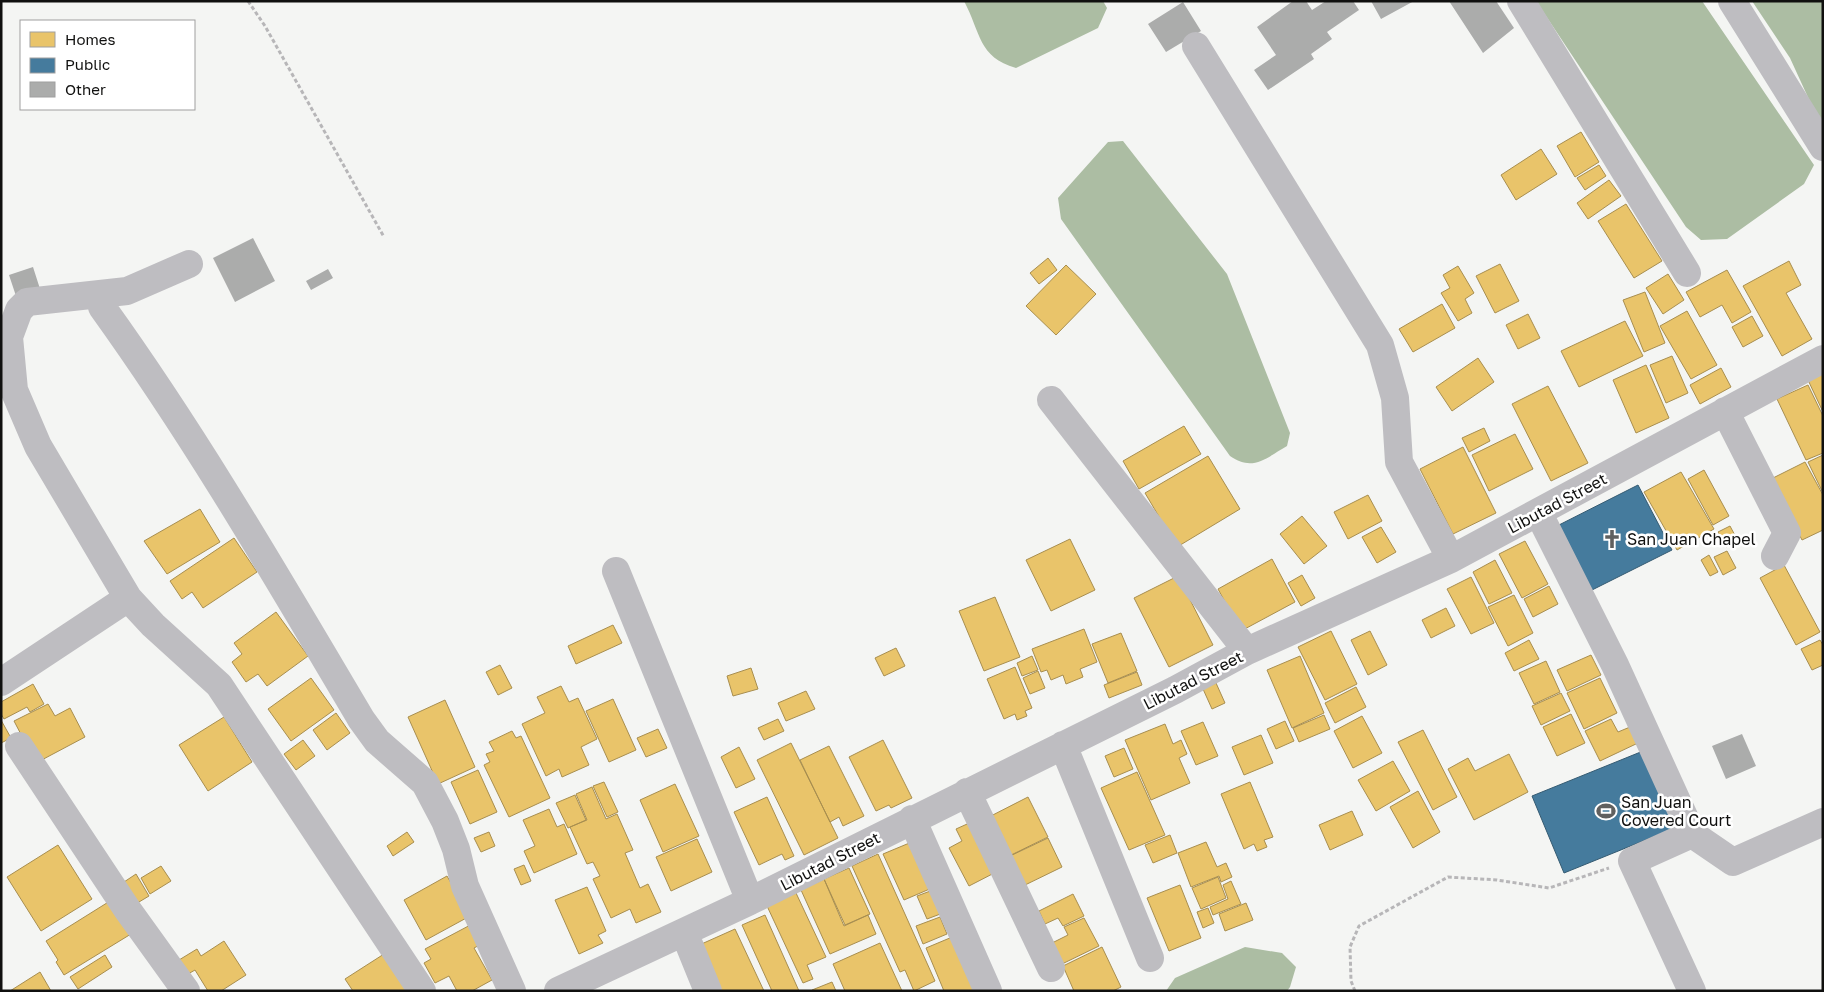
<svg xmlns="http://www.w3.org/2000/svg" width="1824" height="992" font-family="'Golos Text',sans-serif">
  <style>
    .water { fill: #acbda3 }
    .homes { fill: #e9c46a; stroke: #a88e4f }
    .public { fill: #457b9d; stroke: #355b72 }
    .building { fill: #abacab }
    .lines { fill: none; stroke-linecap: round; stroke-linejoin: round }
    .path { stroke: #b7b6b8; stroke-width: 3; stroke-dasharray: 4 2.5; stroke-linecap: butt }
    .minor { stroke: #bebdc1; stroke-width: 28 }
    .labels { text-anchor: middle; stroke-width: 5; stroke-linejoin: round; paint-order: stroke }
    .street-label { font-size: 16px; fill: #10100f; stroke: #fff }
    .poi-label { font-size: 16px; fill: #10100f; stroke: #fff; text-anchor: start }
  </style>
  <rect width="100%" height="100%" fill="#f4f5f3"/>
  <path class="water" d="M 964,1 L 1103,1 L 1107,8 L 1098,28 L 1016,68 C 978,57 981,33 964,1 Z
    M 1536,1 L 1702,1 L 1814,165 L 1804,184 L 1727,239 L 1701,240 L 1686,227 Z
    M 1752,1 L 1823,1 L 1823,121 L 1817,117 L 1790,58 Z
    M 1123,141 L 1227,274 L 1290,433 L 1287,446 C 1266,458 1253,472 1230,456 L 1061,219 L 1058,198 L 1108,142 Z
    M 1245,947 L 1282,953 L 1296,967 L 1290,987 L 1287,991 L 1166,991 L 1175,978 Z"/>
  <path class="homes" d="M 1581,132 L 1599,162 L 1575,177 L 1557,146 Z
    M 1541,149 L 1557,174 L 1516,200 L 1501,175 Z
    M 1599,165 L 1606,176 L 1585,190 L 1577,178 Z
    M 1609,180 L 1621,196 L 1588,219 L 1577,203 Z
    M 1626,204 L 1662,261 L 1634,278 L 1598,221 Z
    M 1048,258 L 1057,270 L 1039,284 L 1030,273 Z
    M 1789,261 L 1801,285 L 1786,293 L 1812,339 L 1782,356 L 1743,286 Z
    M 1500,264 L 1519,301 L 1495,313 L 1476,276 Z
    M 1066,265 L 1096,294 L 1056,335 L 1026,306 Z
    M 1458,266 L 1474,293 L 1465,299 L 1472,313 L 1458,321 L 1441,293 L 1450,288 L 1443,275 Z
    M 1727,270 L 1751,312 L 1732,323 L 1722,305 L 1700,317 L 1686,292 Z
    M 1668,274 L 1684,300 L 1663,314 L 1646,288 Z
    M 1645,292 L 1665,343 L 1644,352 L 1623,300 Z
    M 1442,304 L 1455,328 L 1413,352 L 1399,329 Z
    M 1687,311 L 1717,365 L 1691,379 L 1660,326 Z
    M 1528,314 L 1540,338 L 1518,349 L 1506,325 Z
    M 1752,316 L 1763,336 L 1743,347 L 1732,327 Z
    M 1625,321 L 1643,356 L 1579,387 L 1561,351 Z
    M 1672,356 L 1688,393 L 1666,403 L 1650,365 Z
    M 1478,358 L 1494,382 L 1452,411 L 1436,387 Z
    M 1646,365 L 1669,418 L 1636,433 L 1613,380 Z
    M 1721,368 L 1731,387 L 1700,404 L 1690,385 Z
    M 1823,373 L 1823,412 L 1808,380 Z
    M 1808,385 L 1823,416 L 1823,453 L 1806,460 L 1777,399 Z
    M 1548,386 L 1588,463 L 1551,481 L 1512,404 Z
    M 1184,426 L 1201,454 L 1139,489 L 1123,461 Z
    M 1484,428 L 1490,441 L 1469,452 L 1462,438 Z
    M 1515,434 L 1533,469 L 1489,491 L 1472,455 Z
    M 1463,447 L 1496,513 L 1453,534 L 1420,469 Z
    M 1823,455 L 1823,493 L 1808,462 Z
    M 1208,456 L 1240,509 L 1177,547 L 1145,493 Z
    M 1805,462 L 1823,495 L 1823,530 L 1802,540 L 1771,479 Z
    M 1704,470 L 1729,516 L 1713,525 L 1688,479 Z
    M 1681,472 L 1714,529 L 1677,550 L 1644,492 Z
    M 1368,495 L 1382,521 L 1348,539 L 1334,512 Z
    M 200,509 L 220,542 L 167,574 L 144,541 Z
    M 1302,516 L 1327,546 L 1304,564 L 1280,534 Z
    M 1730,526 L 1738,541 L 1726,547 L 1718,532 Z
    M 1381,527 L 1396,552 L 1377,563 L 1362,537 Z
    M 234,538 L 257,572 L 203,608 L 192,592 L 182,599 L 170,581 Z
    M 1070,539 L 1095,590 L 1051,611 L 1026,560 Z
    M 1525,541 L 1548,584 L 1522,598 L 1499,554 Z
    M 1727,551 L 1736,568 L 1723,575 L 1714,557 Z
    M 1709,555 L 1718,572 L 1710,576 L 1701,560 Z
    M 1272,559 L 1295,602 L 1241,631 L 1218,589 Z
    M 1495,560 L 1512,593 L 1489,604 L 1473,572 Z
    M 1784,565 L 1820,632 L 1796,645 L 1760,578 Z
    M 1302,575 L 1315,598 L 1301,606 L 1288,583 Z
    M 1178,576 L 1213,645 L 1169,667 L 1134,598 Z
    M 1471,577 L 1494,623 L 1471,634 L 1447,589 Z
    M 1549,586 L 1558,604 L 1533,617 L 1524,599 Z
    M 1514,595 L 1533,633 L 1508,646 L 1488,607 Z
    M 995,597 L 1020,657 L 984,671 L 959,611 Z
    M 1446,608 L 1455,626 L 1431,638 L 1422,620 Z
    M 276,612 L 308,656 L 267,686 L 258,674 L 246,682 L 232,662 L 242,654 L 234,643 Z
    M 613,625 L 622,643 L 576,664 L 568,646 Z
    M 1084,629 L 1097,662 L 1080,669 L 1083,677 L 1066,684 L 1063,675 L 1051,680 L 1047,670 L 1041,672 L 1032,649 Z
    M 1331,631 L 1357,684 L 1325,700 L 1298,647 Z
    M 1370,631 L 1387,665 L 1368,675 L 1351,640 Z
    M 1121,633 L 1137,671 L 1108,683 L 1092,644 Z
    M 1529,640 L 1539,659 L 1514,671 L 1505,653 Z
    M 1820,640 L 1823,645 L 1823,665 L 1812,670 L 1801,649 Z
    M 896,648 L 905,666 L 884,676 L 875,658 Z
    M 1591,655 L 1601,675 L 1567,691 L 1557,670 Z
    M 1032,656 L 1038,670 L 1022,676 L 1017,663 Z
    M 1300,656 L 1324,713 L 1292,728 L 1267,670 Z
    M 1546,661 L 1560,692 L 1534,704 L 1519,673 Z
    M 500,665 L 512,688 L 498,695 L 486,672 Z
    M 1015,667 L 1032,708 L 1025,711 L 1027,716 L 1017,720 L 1015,714 L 1004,719 L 987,679 Z
    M 751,668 L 758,689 L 733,696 L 727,676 Z
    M 1038,671 L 1045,688 L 1030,694 L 1023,678 Z
    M 1137,672 L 1142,685 L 1109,698 L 1104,685 Z
    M 311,678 L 334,710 L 291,741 L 268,709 Z
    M 1600,678 L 1617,713 L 1584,729 L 1567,693 Z
    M 1216,683 L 1225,703 L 1212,709 L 1203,689 Z
    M 33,684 L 44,704 L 30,712 L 27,707 L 4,719 L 1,714 L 1,702 Z
    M 561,686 L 569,702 L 578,698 L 597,739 L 581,747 L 589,765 L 562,777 L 559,769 L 546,776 L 522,724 L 545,713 L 537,697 Z
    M 1356,687 L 1366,707 L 1335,723 L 1325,703 Z
    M 806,691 L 815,709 L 786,721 L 778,703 Z
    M 1561,693 L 1570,711 L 1541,725 L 1532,706 Z
    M 613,699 L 636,750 L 609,762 L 586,711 Z
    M 445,700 L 475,767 L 438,784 L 408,717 Z
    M 48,704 L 55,716 L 70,708 L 85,737 L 36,763 L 14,721 Z
    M 336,713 L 350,733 L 327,750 L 313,730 Z
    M 1571,714 L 1585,743 L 1557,756 L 1543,727 Z
    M 1324,715 L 1330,729 L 1299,742 L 1293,728 Z
    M 1362,716 L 1382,753 L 1353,768 L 1334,731 Z
    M 224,717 L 252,762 L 208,791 L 179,745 Z
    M 778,719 L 784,731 L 764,740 L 758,728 Z
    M 1611,719 L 1618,732 L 1630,727 L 1638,743 L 1600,761 L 1585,731 Z
    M 1,720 L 11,738 L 1,743 Z
    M 1285,721 L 1294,741 L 1276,749 L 1267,729 Z
    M 1203,722 L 1218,756 L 1196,765 L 1181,731 Z
    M 1165,724 L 1173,744 L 1181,740 L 1187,754 L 1179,758 L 1190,783 L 1151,800 L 1125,740 Z
    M 658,729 L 667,748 L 646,757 L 637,738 Z
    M 1423,730 L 1457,797 L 1433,810 L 1398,742 Z
    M 512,731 L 516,738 L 521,736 L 550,798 L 509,817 L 484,765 L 490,762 L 486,754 L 494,751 L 489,742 Z
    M 1261,735 L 1273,763 L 1244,775 L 1232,747 Z
    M 303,740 L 315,756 L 296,770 L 284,754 Z
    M 883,740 L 912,798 L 891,808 L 889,805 L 876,811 L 849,757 Z
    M 791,743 L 838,838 L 804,855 L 757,760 Z
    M 829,746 L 864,816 L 843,826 L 839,817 L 830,822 L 800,760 Z
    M 739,747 L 755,779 L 736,788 L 721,757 Z
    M 1124,748 L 1133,769 L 1114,777 L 1105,756 Z
    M 1509,754 L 1528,792 L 1474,820 L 1448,769 L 1468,758 L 1475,771 Z
    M 1393,761 L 1410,791 L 1376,811 L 1358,780 Z
    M 478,770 L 497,812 L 470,824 L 451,782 Z
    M 1137,772 L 1165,835 L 1129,850 L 1101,788 Z
    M 604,782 L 618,812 L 607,817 L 593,786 Z
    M 1250,782 L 1273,837 L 1264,840 L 1267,847 L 1257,851 L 1254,844 L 1244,849 L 1221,794 Z
    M 675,784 L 699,836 L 663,852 L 640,800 Z
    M 592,787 L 606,819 L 617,814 L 633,850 L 625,853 L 640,888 L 648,884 L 661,912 L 636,923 L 630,909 L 611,918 L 593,879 L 600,876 L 593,862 L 587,864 L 570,827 L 587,820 L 576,794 Z
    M 1418,791 L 1440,832 L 1413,848 L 1390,807 Z
    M 575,795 L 586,820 L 568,828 L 556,803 Z
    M 767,797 L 794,856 L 785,860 L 782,854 L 759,865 L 734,812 Z
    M 1028,797 L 1048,837 L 1005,858 L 985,819 Z
    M 549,809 L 557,827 L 564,824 L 577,854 L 534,873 L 524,851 L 535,846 L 523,820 Z
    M 1352,811 L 1363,835 L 1330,850 L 1319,825 Z
    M 976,820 L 1002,869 L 969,886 L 949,848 L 962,841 L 956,829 Z
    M 407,832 L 414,842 L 393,856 L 387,846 Z
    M 489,832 L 495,846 L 481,852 L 474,838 Z
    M 1170,835 L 1177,853 L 1153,863 L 1145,845 Z
    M 1048,838 L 1062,867 L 1023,886 L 1008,857 Z
    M 697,839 L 712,872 L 671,891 L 656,857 Z
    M 919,839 L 939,885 L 904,900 L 883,854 Z
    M 1206,842 L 1217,867 L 1226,863 L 1232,877 L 1221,882 L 1219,876 L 1191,887 L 1178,853 Z
    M 58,845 L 92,899 L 41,931 L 7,877 Z
    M 878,854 L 935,981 L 914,991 L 905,970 L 900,972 L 852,866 Z
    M 524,865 L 531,881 L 521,885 L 514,869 Z
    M 161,866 L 171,881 L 150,894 L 141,878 Z
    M 849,868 L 870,914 L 845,925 L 824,879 Z
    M 136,874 L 149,896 L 134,905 L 121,884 Z
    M 447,876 L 470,916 L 426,940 L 404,900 Z
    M 1218,877 L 1226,898 L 1201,909 L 1192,888 Z
    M 824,879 L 844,926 L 868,915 L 876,934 L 830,954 L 801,890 Z
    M 1231,881 L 1241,904 L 1213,915 L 1210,907 L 1228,899 L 1223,885 Z
    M 1180,885 L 1201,938 L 1169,951 L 1147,898 Z
    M 587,887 L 606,931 L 598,935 L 603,943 L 579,954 L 555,900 Z
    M 933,890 L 943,913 L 927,919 L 917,896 Z
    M 796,893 L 826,957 L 807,965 L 813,979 L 803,983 L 767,906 Z
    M 1073,894 L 1084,916 L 1063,926 L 1058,918 L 1045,924 L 1039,911 Z
    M 110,901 L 131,934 L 64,975 L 56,962 L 58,960 L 46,941 Z
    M 1246,903 L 1253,920 L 1225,931 L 1219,914 Z
    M 1208,908 L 1214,923 L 1203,928 L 1197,912 Z
    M 765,915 L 799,991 L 772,991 L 742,925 Z
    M 940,917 L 947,934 L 923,944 L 916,926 Z
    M 1084,918 L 1099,946 L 1062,964 L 1052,943 L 1068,935 L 1064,927 Z
    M 476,922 L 487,941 L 474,948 L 492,980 L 472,991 L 457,991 L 449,976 L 435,983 L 424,963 L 431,959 L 425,949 Z
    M 735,929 L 764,991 L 717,991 L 697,946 Z
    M 957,935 L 981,991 L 944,991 L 926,948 Z
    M 224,941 L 246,975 L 221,991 L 208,991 L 195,970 L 188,974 L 179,960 L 197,949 L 201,956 Z
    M 880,943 L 902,991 L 845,991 L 833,964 Z
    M 1102,947 L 1121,987 L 1113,991 L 1074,991 L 1063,966 Z
    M 384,954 L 409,991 L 353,991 L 345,979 Z
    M 105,955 L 112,967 L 78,989 L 70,977 Z
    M 40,972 L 51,991 L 10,991 Z
    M 832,982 L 836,991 L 812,991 L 812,990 Z"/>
  <path class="public" d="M 1638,485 L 1672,550 L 1586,593 L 1553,528 Z
    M 1648,749 L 1680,826 L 1564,873 L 1532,796 Z"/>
  <path class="building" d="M 1293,1 L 1306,1 L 1312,10 L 1326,1 L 1353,1 L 1359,10 L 1327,32 L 1332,39 L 1311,54 L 1314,59 L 1268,90 L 1254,70 L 1276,55 L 1257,27 Z
    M 1371,1 L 1414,1 L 1381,19 Z
    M 1449,1 L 1496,1 L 1514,28 L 1483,53 Z
    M 1183,2 L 1201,31 L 1166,52 L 1148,24 Z
    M 253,238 L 275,281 L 235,302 L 213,258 Z
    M 33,267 L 41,292 L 17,299 L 9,275 Z
    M 328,269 L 333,278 L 311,290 L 306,281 Z
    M 1742,734 L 1756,766 L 1726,779 L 1712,746 Z"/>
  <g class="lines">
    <path class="path" d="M 248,1 L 265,26 L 384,237
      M 1355,991 L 1351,981 L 1350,947 L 1359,926 L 1448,877 L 1497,880 L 1549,888 L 1609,868"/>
    <path class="minor" d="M 1521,1 L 1687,273
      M 1732,1 L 1823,147
      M 1196,46 L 1380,345 L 1395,398 L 1399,462 L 1451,559
      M 189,264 L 127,291 L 27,302 L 19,310 L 9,337 L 14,390 L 38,446 L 128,598 L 153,625 L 219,685 L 422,991
      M 100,296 L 102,307 C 197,439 278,579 361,719 L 377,741 L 425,783 L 445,821 L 456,849 L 465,886 L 512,991
      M 1051,400 L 1247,651
      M 1725,411 L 1787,533 L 1775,556
      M 1539,514 L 1615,665 L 1692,834
      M 616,571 L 750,901
      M 1,682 L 128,598
      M 1063,745 L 1150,958
      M 19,746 L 127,909 L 186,991
      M 967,792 L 1051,968
      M 912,819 L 988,991
      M 684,932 L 708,991
      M 558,991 L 750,901 L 1175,690 L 1247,651 L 1451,559 L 1823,359
      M 1692,991 L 1632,861 L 1692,834 L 1733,862 L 1823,822"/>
  </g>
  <defs>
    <g id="church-bare" transform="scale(1.5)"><path d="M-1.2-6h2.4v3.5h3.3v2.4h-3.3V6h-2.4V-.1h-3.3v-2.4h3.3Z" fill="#60605f" stroke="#fff" stroke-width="2.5" paint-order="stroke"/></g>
    <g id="stadium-bare" transform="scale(1.5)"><path d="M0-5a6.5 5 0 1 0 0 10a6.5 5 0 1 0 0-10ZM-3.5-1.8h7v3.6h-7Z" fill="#60605f" stroke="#fff" stroke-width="2.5" paint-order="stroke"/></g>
  </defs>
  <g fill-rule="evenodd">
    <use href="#church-bare" x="1612" y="539"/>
    <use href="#stadium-bare" x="1606" y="811"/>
  </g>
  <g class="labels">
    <g class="street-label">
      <text transform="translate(1557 503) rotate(-28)" y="6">Libutad Street</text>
      <text transform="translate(1193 680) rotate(-27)" y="6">Libutad Street</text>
      <text transform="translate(830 861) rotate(-27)" y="6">Libutad Street</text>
    </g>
    <g class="poi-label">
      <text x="1627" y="545">San Juan Chapel</text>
      <text x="1621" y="808">San Juan<tspan x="1621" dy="18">Covered Court</tspan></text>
    </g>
  </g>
  <rect width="1824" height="992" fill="none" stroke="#10100f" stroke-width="5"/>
  <rect x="20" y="20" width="175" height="90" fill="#ffffff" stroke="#9f9f9f"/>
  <rect x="30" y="32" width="25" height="15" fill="#e9c46a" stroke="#9f9f9f"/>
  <text x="65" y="45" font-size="15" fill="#10100f">Homes</text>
  <rect x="30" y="58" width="25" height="15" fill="#457b9d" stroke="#9f9f9f"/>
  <text x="65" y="70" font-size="15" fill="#10100f">Public</text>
  <rect x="30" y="82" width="25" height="15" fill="#abacab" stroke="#9f9f9f"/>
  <text x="65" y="95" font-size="15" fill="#10100f">Other</text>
</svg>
